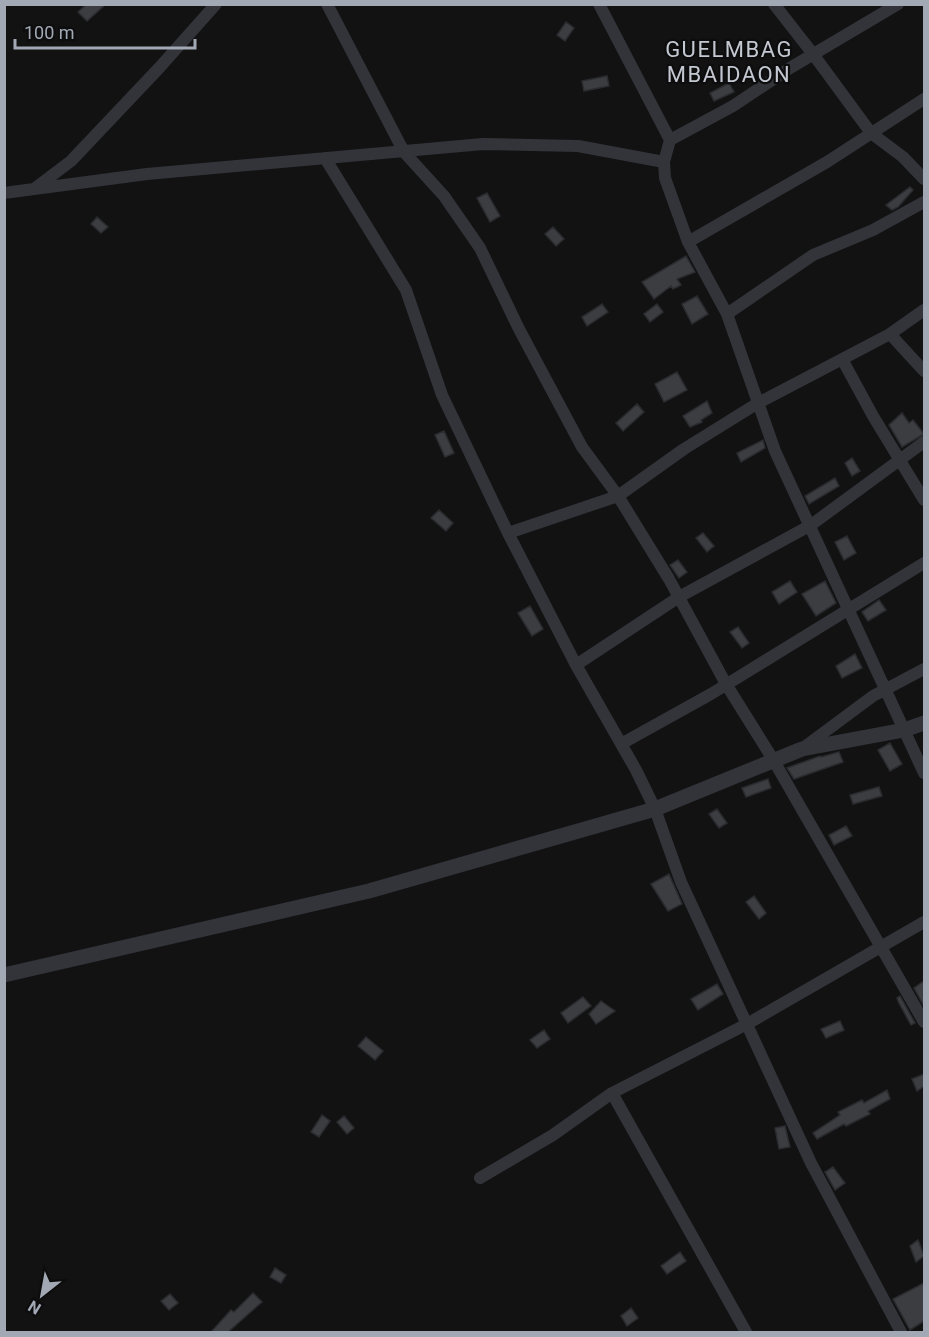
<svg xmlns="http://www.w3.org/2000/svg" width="929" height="1337" font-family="Roboto,sans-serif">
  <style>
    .building { fill: #3c3d41; stroke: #2b2c30; stroke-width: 1.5 }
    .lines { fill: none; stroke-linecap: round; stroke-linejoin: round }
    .minor { stroke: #323439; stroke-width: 12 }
    .tertiary { stroke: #323439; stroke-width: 15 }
    .labels { text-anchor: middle; stroke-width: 4.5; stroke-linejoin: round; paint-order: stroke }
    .quarter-label { font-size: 22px; letter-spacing: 1.5px; fill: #c3c8d1; stroke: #0d0d0e }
  </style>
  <rect width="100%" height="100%" fill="#121213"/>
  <path class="building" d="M 87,4 L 106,4 L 87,21 L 78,12 Z
    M 566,22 L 574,28 L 565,41 L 557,35 Z
    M 607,76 L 609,86 L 584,91 L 582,81 Z
    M 729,83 L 734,92 L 714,101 L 710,93 Z
    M 910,187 L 913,190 L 898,207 L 892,210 L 886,205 Z
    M 487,193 L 500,216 L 490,222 L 477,198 Z
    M 97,217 L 108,227 L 101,233 L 91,224 Z
    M 553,227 L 564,239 L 556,246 L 545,234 Z
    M 686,256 L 695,272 L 677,279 L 681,285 L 673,289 L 671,286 L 654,299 L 642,282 Z
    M 697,296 L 708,314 L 692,324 L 682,304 Z
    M 602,304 L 608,312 L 587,326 L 582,317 Z
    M 657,304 L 663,312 L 650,322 L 644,314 Z
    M 677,372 L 687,390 L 664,402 L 655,384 Z
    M 707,401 L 712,413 L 701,420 L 702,422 L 690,427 L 683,416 Z
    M 637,404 L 644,412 L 623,431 L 616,423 Z
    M 902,413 L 909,423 L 913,420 L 924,434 L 902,447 L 889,425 Z
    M 444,431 L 454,453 L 445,457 L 435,435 Z
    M 763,440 L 765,448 L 741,462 L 737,453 Z
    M 852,458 L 860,471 L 852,476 L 845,463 Z
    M 835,478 L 839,486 L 809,504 L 805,496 Z
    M 439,510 L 453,523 L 446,531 L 431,518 Z
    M 703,533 L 714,546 L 707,552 L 696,538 Z
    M 847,536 L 856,553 L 844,560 L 835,542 Z
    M 678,560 L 687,572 L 679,578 L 670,565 Z
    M 790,581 L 797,592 L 779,604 L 772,592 Z
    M 825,581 L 836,603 L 816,616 L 802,594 Z
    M 879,600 L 886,610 L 868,621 L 862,612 Z
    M 530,606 L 543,629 L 532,636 L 518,613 Z
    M 738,627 L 749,643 L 742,648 L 730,632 Z
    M 855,654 L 862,668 L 842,678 L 836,666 Z
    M 890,743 L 902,764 L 890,771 L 878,750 Z
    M 839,752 L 843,762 L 794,779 L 787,768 L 820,756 L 821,757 Z
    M 768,779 L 771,788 L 746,797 L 742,788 Z
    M 879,787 L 882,796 L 853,804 L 850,795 Z
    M 717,809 L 727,823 L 719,828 L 709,814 Z
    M 846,826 L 852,836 L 834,845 L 829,835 Z
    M 669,874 L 682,904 L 668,911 L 651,884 Z
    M 754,896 L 766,913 L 759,919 L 746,902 Z
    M 924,981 L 924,1006 L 914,988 Z
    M 717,984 L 723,994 L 698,1010 L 691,999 Z
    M 900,996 L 915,1023 L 911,1025 L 899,1003 L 897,998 Z
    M 583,997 L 591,1006 L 568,1023 L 561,1013 Z
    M 601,1001 L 615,1011 L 596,1024 L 589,1014 Z
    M 840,1021 L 844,1030 L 826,1038 L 821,1029 Z
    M 544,1030 L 550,1039 L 537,1048 L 530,1040 Z
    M 366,1037 L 383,1051 L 375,1060 L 358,1046 Z
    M 924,1074 L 924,1086 L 917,1091 L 912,1079 Z
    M 887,1090 L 890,1099 L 868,1111 L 870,1114 L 846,1126 L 844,1124 L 817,1139 L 813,1133 L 840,1115 L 838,1112 L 862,1100 L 864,1103 Z
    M 322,1115 L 330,1121 L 319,1137 L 311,1132 Z
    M 344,1116 L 354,1128 L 347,1134 L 337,1122 Z
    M 785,1126 L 790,1147 L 779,1149 L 775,1128 Z
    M 833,1167 L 845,1183 L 835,1190 L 825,1172 Z
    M 918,1240 L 924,1256 L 916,1262 L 910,1246 Z
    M 680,1252 L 686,1261 L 667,1274 L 661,1266 Z
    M 275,1268 L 286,1275 L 281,1283 L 270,1277 Z
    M 924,1283 L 924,1321 L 910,1330 L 893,1299 Z
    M 253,1293 L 262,1302 L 254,1309 L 228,1332 L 211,1332 L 231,1310 L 234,1312 Z
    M 170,1294 L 178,1303 L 169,1310 L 161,1301 Z
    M 631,1308 L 638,1318 L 627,1326 L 621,1316 Z"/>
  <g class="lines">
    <path class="minor" d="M 327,4 L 404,152 L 444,196 L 480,248 L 519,329 L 582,447 L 618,496 L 669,579 L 726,684 L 774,761 L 924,1022
      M 599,4 L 670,140 L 664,162 L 665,178 L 688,242 L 727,314 L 775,451 L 924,773
      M 774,4 L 813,54 L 871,133 L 903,157 L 924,179
      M 670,140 L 733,106 L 790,68 L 898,4
      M 325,158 L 406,290 L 442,395 L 508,533 L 576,665 L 636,770 L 655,809 L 681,882 L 811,1163 L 901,1332
      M 34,189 L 71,161 L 160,67 L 216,4
      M 4,193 L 147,174 L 483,144 L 578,146 L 664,162
      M 688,242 L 827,162 L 924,99
      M 727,314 L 813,255 L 873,230 L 924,202
      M 890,334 L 924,371
      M 842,359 L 873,416 L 924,500
      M 508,533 L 618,496 L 684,449 L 758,403 L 890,334 L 924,310
      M 576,665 L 679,597 L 811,525 L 924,442
      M 621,744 L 711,694 L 924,563
      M 803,748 L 873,696 L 924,669
      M 612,1093 L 746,1332
      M 480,1178 L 553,1135 L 612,1093 L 747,1024 L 924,922"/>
    <path class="tertiary" d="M 4,975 L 369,891 L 655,809 L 802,749 L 904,730 L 924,723"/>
  </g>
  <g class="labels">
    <g class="quarter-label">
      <text x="729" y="57">GUELMBAG<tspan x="729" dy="25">MBAIDAON</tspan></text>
    </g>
  </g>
  <rect width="929" height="1337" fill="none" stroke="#a2a9b5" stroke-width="12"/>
  <g transform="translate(42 1295) rotate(211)" stroke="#0d0d0e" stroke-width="4.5" paint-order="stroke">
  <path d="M0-4.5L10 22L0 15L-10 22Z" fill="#a2a9b5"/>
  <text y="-9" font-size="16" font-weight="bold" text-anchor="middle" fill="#a2a9b5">N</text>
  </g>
  <path d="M15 39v9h180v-9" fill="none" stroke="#a2a9b5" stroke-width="3"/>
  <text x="24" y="39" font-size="18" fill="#a2a9b5" stroke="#0d0d0e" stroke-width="4.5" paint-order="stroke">100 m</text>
</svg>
